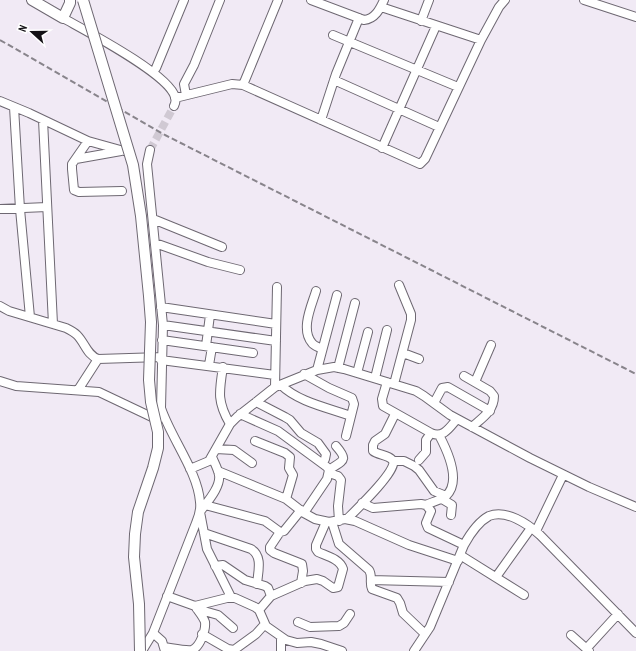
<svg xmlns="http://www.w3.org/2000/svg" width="636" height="651" font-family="'PT Sans Narrow',sans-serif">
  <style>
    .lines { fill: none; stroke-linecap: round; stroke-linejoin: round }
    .minor-tunnel { stroke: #d0c9d3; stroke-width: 8; stroke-dasharray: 8 4; stroke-linecap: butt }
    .minor-casing { stroke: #6e6872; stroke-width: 10 }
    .major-casing { stroke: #6e6872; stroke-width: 12 }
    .minor { stroke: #fff; stroke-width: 8 }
    .major { stroke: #fff; stroke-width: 10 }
    .rail { stroke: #88848b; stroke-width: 2; stroke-dasharray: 6 3; stroke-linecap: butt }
    .major-bridge-casing { stroke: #6e6872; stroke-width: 12; stroke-linecap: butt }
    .major-bridge { stroke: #fff; stroke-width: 10 }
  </style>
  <rect width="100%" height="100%" fill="#f1eaf5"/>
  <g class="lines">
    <path class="minor-tunnel" d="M 150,150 L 174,106"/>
    <g class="minor-casing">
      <path id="minor" d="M 311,0 L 364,20 C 375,19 380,9 384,0
        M 584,0 L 636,17
        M 381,7 L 481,40
        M 63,18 C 86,31 169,74 175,97 C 176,100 175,104 174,106
        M 421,21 L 429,0
        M 333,35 L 458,87
        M 156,68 L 184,0
        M 334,80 L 439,127
        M 243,85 L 278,0
        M 186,95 L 184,84 L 194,65 L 220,0
        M 175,98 L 232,84 L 243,85 L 420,164 L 425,159 L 481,40 L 499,7 L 505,0
        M 0,101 L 29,113 L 88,141 L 124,151
        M 14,107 L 20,209 L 30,317
        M 43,120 L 53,324
        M 321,120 L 336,74 L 359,18
        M 88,141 L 72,164 L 72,169 L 74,190 L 79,192 L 122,191
        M 382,148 L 436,26
        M 76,159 L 121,151
        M 0,209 L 47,207
        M 153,219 L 222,247
        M 155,243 L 208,262 L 240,270
        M 316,291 C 312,305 300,329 312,343 C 314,346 319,347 322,349
        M 0,306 L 9,311 L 66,328 C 70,330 74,332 77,335 C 85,343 87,355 98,359 L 161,357
        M 161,307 L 276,324
        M 163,325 L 276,341
        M 162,340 L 253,353
        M 206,346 L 210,315
        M 403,353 L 419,359
        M 161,360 L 275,375
        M 209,365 L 212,347
        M 223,367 C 219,392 217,402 230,424
        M 338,368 L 355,303
        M 317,370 L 337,295
        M 357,373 L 368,332
        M 304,374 L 329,388 L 352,398 L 354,404 L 346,436
        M 464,376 L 490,391 L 494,396 C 494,411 482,418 472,427
        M 375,378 L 387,330
        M 0,381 L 16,386 L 99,392 L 158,420
        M 387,382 L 382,399 L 383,406 L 431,433 C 443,439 450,427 457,419
        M 475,382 L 491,345
        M 394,384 L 411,320 L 411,314 L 399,285
        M 281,385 C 298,402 329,408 351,416
        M 275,387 L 277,287
        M 78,390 L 98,359
        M 256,402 L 285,417 L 290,420 L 301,433 L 318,443 L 326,454 L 325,459 L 323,463
        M 434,403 L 442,388 L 448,387 L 490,411
        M 240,414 L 278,431 L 327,467 L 329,470 L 327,479 L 304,513
        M 255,441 L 285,453 L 290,457 L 289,468 L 293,475 L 286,499
        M 216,449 L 234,450 L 252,463
        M 212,457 C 214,462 218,469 219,475 C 221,487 207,502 200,512 L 207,549 L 231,597
        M 419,460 L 426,452 L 426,440 L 431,433
        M 393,461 L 404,461 L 414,466 L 419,470 L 434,491 L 446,496
        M 190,469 L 209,461 L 230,424 L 237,417 L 275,387 L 317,370 L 334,367 L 344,369 L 416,391 L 424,396 L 450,415 L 530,458 L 589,487 L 636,507
        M 329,470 C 343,460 349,461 336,446
        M 218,471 L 286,499 L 304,513 L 315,519 L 329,522 L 345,519 L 355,521 L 409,545 L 458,561
        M 329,473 L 338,476 L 341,480 L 338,506 L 339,521
        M 442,499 L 452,505 L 451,515
        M 362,503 L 373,508 L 421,504 L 426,505 L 431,511 L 426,523 L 428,528 L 464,545
        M 205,505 L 265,521 L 280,532 L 284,531 L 301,510
        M 426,505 C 432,502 441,500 446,496 C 462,481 447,450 439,435
        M 347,519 C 355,511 398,470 393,461 C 390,455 378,455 373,451 L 373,445 L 375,441 L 385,434 L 395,414
        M 332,522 L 339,544 L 369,570 C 373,576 369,583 372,589 L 397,598 L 400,603 L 403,613 L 425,634
        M 536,531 L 563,475
        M 280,532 L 270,547 L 270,550 L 274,553 L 302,564 L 303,571 L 301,583
        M 204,533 L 251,549 C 263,556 258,572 257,584
        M 460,555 L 524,595
        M 215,566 L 223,565 L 245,580 L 265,586 L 268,588 L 271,596
        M 496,577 L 531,528
        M 371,580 L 449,582
        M 167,596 L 195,606 L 227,598 L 235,598 L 255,607 L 259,610 L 266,626 L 286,640 L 297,643 L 311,642 L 321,644 L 342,651
        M 197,609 L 218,615 L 233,628
        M 259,610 L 271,596 L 305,581 L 317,579 L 323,581 L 333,588 L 338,587 L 343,569 C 340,559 327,556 318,552 L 316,549 L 316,545 L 326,522
        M 298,622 L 310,627 L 339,626 L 344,623 L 350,614
        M 153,633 L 162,641 L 165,651
        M 202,634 L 228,649 L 234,650 L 256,634 L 265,624
        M 571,635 L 589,651
        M 164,647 C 172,648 185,651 192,650 C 200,647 206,630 205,622 C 203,616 198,611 195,606
        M 586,649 L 618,614
        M 142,651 L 153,633 L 196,523 C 199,516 201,509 200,502 C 198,472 171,438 161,408 L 163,325 L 147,164 L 150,150
        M 281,651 L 281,637
        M 414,651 L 430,627 L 464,545 C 470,534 478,522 489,516 C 506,509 528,524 540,535 L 636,633"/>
    </g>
    <g class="major-casing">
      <path id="major" d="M 32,0 L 63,18 L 70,3 L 70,0"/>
    </g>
    <use href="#minor" class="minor"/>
    <use href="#major" class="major"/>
    <path class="rail" d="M 0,40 L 165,135 L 636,374"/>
    <g class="major-bridge-casing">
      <path id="major-bridge" d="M 83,0 L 133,165 L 141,216 L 149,296 L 151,322 L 149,380 L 151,402 L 158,432 L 158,448 L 153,468 L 138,512 L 135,534 L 134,557 L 139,604 L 140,651"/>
    </g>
    <use href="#major-bridge" class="major-bridge"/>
  </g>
  <g transform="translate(32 32) rotate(291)" stroke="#ffffff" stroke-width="3" paint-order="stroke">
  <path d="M0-3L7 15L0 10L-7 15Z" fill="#131115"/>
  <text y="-6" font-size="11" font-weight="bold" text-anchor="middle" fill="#131115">N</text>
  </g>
</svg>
